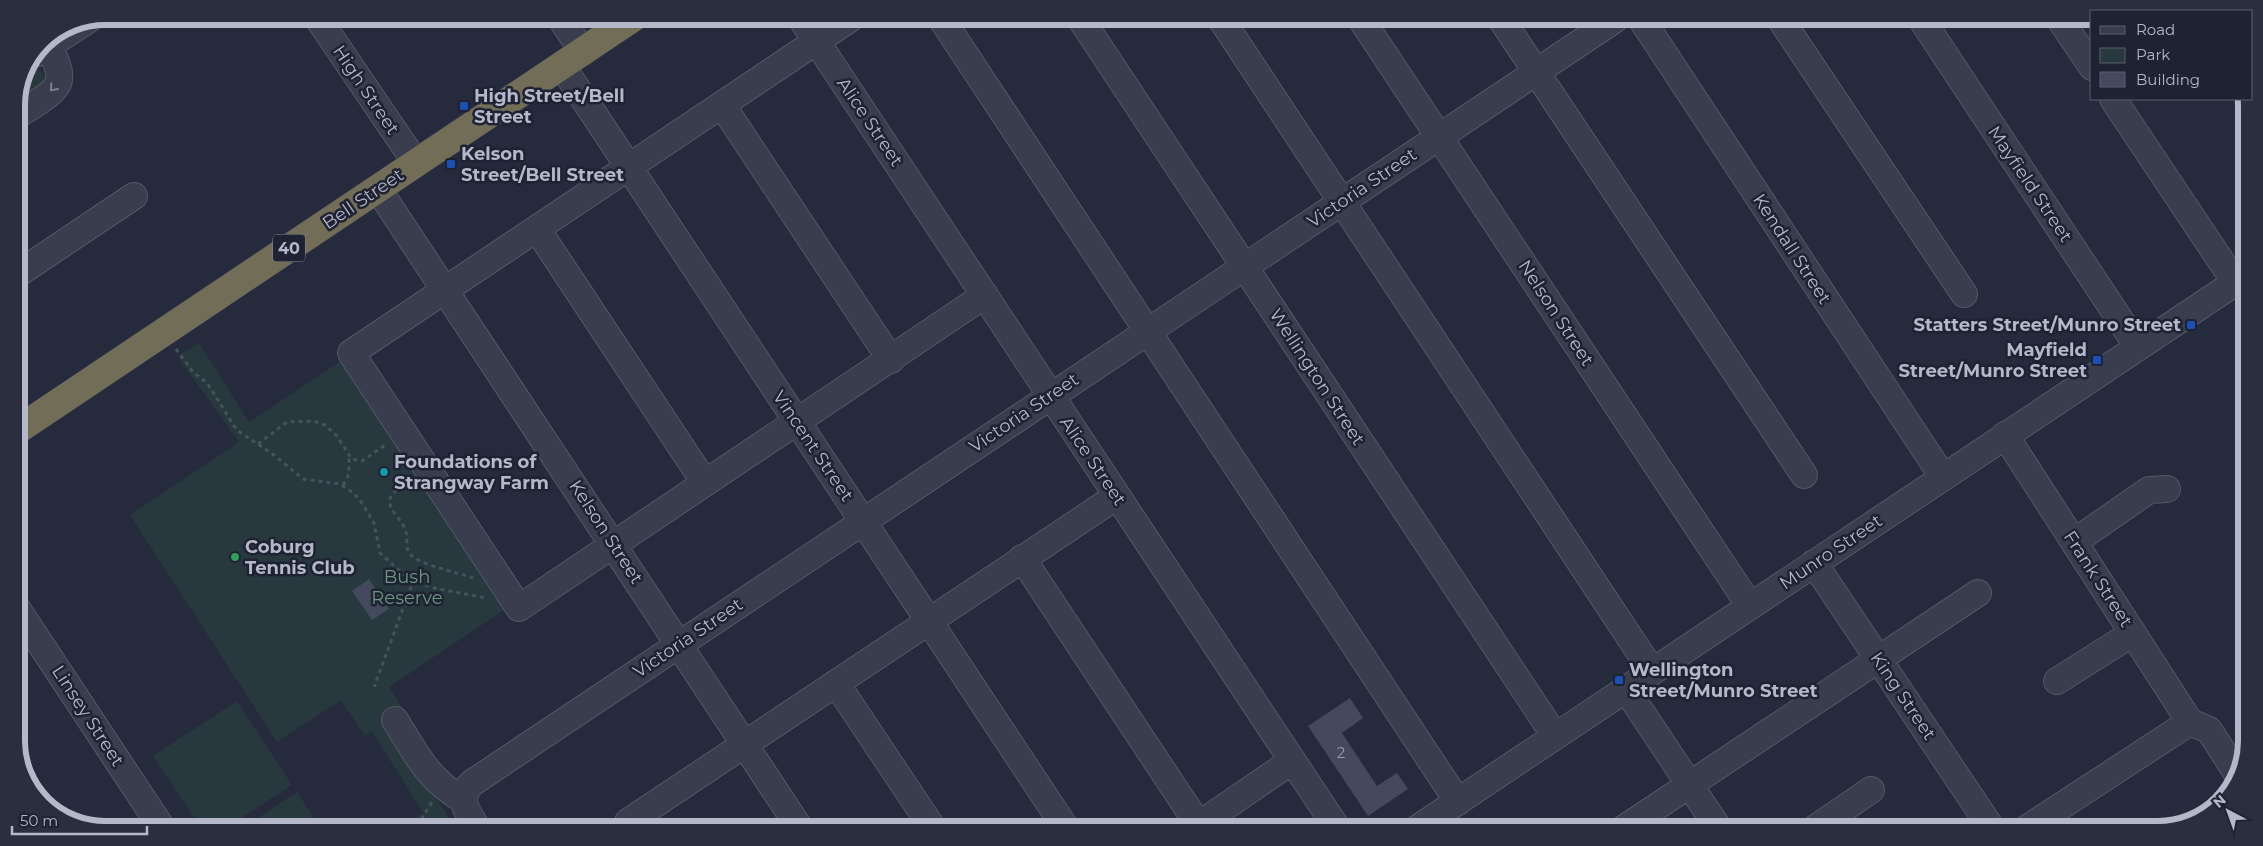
<svg xmlns="http://www.w3.org/2000/svg" width="2263" height="846" font-family="Montserrat,sans-serif">
  <style>
    .green { fill: #28383f }
    .building { fill: #44495e }
    .lines { fill: none; stroke-linecap: round; stroke-linejoin: round }
    .minor-casing { stroke: #545868; stroke-width: 28 }
    .highway-casing { stroke: #414555; stroke-width: 29 }
    .path { stroke: #45535b; stroke-width: 3; stroke-dasharray: 4 4; stroke-linecap: butt }
    .minor { stroke: #393d4d; stroke-width: 26 }
    .highway { stroke: #726d56; stroke-width: 28 }
    .oneway { stroke: #7d8191 }
    .transit-dot { fill: #1a4fb4; stroke: #1e2232; stroke-width: 2 }
    .culture-dot { fill: #0f9aa8; stroke: #1e2232; stroke-width: 2 }
    .leisure-dot { fill: #2e9e5b; stroke: #1e2232; stroke-width: 2 }
    .labels { text-anchor: middle; stroke-width: 5; stroke-linejoin: round; paint-order: stroke }
    .number-label { font-size: 15px; fill: #989cae }
    .shield { fill: #1e2232; stroke: #878b9b; stroke-width: 1 }
    .shield-label { font-size: 16px; font-weight: bold; fill: #b4b8c8 }
    .street-label { font-size: 18px; fill: #b4b8c8; stroke: #1e2232 }
    .poi-label { font-size: 18px; font-weight: bold; fill: #b4b8c8; stroke: #1e2232; text-anchor: start }
    .park-label { font-size: 18px; fill: #6c987f; stroke: #1e2232 }
    .rim { fill: none; stroke: #b4b8c8; stroke-width: 6 }
  </style>
  <rect width="100%" height="100%" fill="#252a3c"/>
  <path class="green" d="M 36,64 L 45,76 L 43,86 L 16,107 L 16,99 L 32,65 Z
    M 199,343 L 249,422 L 344,359 L 507,608 L 389,687 L 448,777 L 434,795 L 455,826 L 404,826 L 423,813 L 372,731 L 365,736 L 341,700 L 277,742 L 130,515 L 239,442 L 177,356 Z
    M 237,701 L 292,785 L 230,825 L 199,825 L 153,756 Z
    M 297,792 L 319,826 L 247,825 Z"/>
  <path class="building" d="M 369,579 L 389,609 L 372,620 L 352,591 Z
    M 1350,698 L 1363,718 L 1342,733 L 1377,786 L 1397,773 L 1408,789 L 1368,816 L 1308,726 Z"/>
  <g class="lines">
    <g class="minor-casing">
      <path id="minor" d="M 317,17 L 416,163
        M 560,17 L 583,52
        M 801,18 L 1337,828
        M 851,18 L 351,353 L 519,608 L 985,295
        M 941,18 L 1458,802
        M 1080,18 L 1555,736
        M 1221,19 L 1652,671
        M 1361,19 L 1750,606
        M 1501,19 L 1804,475
        M 1642,20 L 1943,477
        M 1781,20 L 1964,294
        M 1922,20 L 2138,347
        M 2061,21 L 2092,67
        M 37,53 L 88,20
        M 562,66 L 1065,827
        M 2113,99 L 2235,282
        M 722,105 L 891,360
        M 16,116 C 27,109 57,93 59,80 C 61,69 53,56 49,46
        M 378,189 L 799,827
        M 537,229 L 705,483
        M 16,275 L 134,196
        M 2005,435 L 2190,722
        M 2074,542 L 2149,490 L 2167,489
        M 1022,558 L 1198,824
        M 1814,563 L 1992,829
        M 16,607 L 160,825
        M 2057,681 L 2133,633
        M 836,683 L 932,827
        M 1626,689 L 1719,829
        M 395,720 C 416,753 427,779 462,799
        M 2190,722 L 2209,730 L 2238,775
        M 476,826 C 466,810 457,798 472,783 L 1614,20
        M 631,826 L 628,822 L 1117,496
        M 1194,828 L 1292,761
        M 1418,828 L 2245,276
        M 1623,829 L 1978,593
        M 1814,829 L 1871,790
        M 2026,829 L 2190,722"/>
    </g>
    <g class="highway-casing">
      <path id="highway" d="M 16,431 L 634,17"/>
    </g>
    <path class="path" d="M 176,349 L 193,372 L 206,382 L 213,392 L 234,426 L 241,433 L 274,455 L 303,479 L 340,484 L 352,492 L 360,500 L 374,523 L 380,553 L 410,580 L 411,587 L 374,687
      M 258,444 L 287,422 L 314,421 L 325,425 L 336,435 L 352,459 L 362,461 L 387,444
      M 410,481 C 404,486 392,491 390,499 C 387,509 402,520 405,529 C 409,538 404,549 411,555 C 423,566 457,572 473,578
      M 343,485 L 349,474 L 349,456
      M 410,580 L 434,588 L 486,598
      M 417,826 L 432,802"/>
    <use href="#minor" class="minor"/>
    <use href="#highway" class="highway"/>
  </g>
  <defs><path id="oneway-chevron" d="M-2-3.5L2.5 0L-2 3.5" fill="none" stroke-width="1.6" stroke-linecap="round" stroke-linejoin="round" transform="scale(1.25)"/></defs>
  <use class="oneway" href="#oneway-chevron" transform="translate(53 88) rotate(131)"/>
  <g class="transit-dot">
    <rect x="459" y="101" width="10" height="10" rx="2.5"/>
    <rect x="446" y="159" width="10" height="10" rx="2.5"/>
    <rect x="2186" y="320" width="10" height="10" rx="2.5"/>
    <rect x="2092" y="355" width="10" height="10" rx="2.5"/>
    <rect x="1614" y="675" width="10" height="10" rx="2.5"/>
  </g>
  <circle class="culture-dot" cx="384" cy="472" r="5"/>
  <circle class="leisure-dot" cx="235" cy="557" r="5"/>
  <g class="labels">
    <g class="number-label">
      <text x="1341" y="758">2</text>
    </g>
    <rect class="shield" x="273" y="234.5" width="32" height="27" rx="4"/>
    <g class="shield-label">
      <text x="289" y="254">40</text>
    </g>
    <g class="street-label">
      <text transform="translate(366 90) rotate(56)" y="6">High Street</text>
      <text transform="translate(870 122) rotate(56)" y="6">Alice Street</text>
      <text transform="translate(2030 184) rotate(56)" y="6">Mayfield Street</text>
      <text transform="translate(1362 188) rotate(-34)" y="6">Victoria Street</text>
      <text transform="translate(363 199) rotate(-34)" y="6">Bell Street</text>
      <text transform="translate(1792 249) rotate(57)" y="6">Kendall Street</text>
      <text transform="translate(1556 313) rotate(57)" y="6">Nelson Street</text>
      <text transform="translate(1317 377) rotate(57)" y="6">Wellington Street</text>
      <text transform="translate(1024 413) rotate(-34)" y="6">Victoria Street</text>
      <text transform="translate(813 446) rotate(56)" y="6">Vincent Street</text>
      <text transform="translate(1093 461) rotate(56)" y="6">Alice Street</text>
      <text transform="translate(606 532) rotate(57)" y="6">Kelson Street</text>
      <text transform="translate(1831 552) rotate(-34)" y="6">Munro Street</text>
      <text transform="translate(2098 579) rotate(57)" y="6">Frank Street</text>
      <text transform="translate(688 638) rotate(-34)" y="6">Victoria Street</text>
      <text transform="translate(1903 696) rotate(56)" y="6">King Street</text>
      <text transform="translate(88 716) rotate(57)" y="6">Linsey Street</text>
    </g>
    <g class="poi-label">
      <text x="474" y="102">High Street/Bell<tspan x="474" dy="21">Street</tspan></text>
      <text x="461" y="160">Kelson<tspan x="461" dy="21">Street/Bell Street</tspan></text>
      <text x="2181" y="331" text-anchor="end">Statters Street/Munro Street</text>
      <text x="2087" y="356" text-anchor="end">Mayfield<tspan x="2087" dy="21">Street/Munro Street</tspan></text>
      <text x="394" y="468">Foundations of<tspan x="394" dy="21">Strangway Farm</tspan></text>
      <text x="245" y="553">Coburg<tspan x="245" dy="21">Tennis Club</tspan></text>
      <text x="1629" y="676">Wellington<tspan x="1629" dy="21">Street/Munro Street</tspan></text>
    </g>
    <g class="park-label">
      <text x="407" y="583">Bush<tspan x="407" dy="21">Reserve</tspan></text>
    </g>
  </g>
  <path d="M0 0H2263V846H0ZM105 25H2158A80 80 0 0 1 2238 105V741A80 80 0 0 1 2158 821H105A80 80 0 0 1 25 741V105A80 80 0 0 1 105 25Z" fill="#2a2e3e" fill-rule="evenodd"/>
  <path class="rim" d="M105 25H2158A80 80 0 0 1 2238 105V741A80 80 0 0 1 2158 821H105A80 80 0 0 1 25 741V105A80 80 0 0 1 105 25Z"/>
  <rect x="2090" y="10" width="162" height="90" fill="#1e2232" stroke="#5a5e6e"/>
  <rect x="2100" y="26" width="25" height="8" fill="#393d4d" stroke="#5a5e6e"/>
  <text x="2136" y="35" font-size="15" fill="#b4b8c8">Road</text>
  <rect x="2100" y="48" width="25" height="15" fill="#28383f" stroke="#5a5e6e"/>
  <text x="2136" y="60" font-size="15" fill="#b4b8c8">Park</text>
  <rect x="2100" y="72" width="25" height="15" fill="#44495e" stroke="#5a5e6e"/>
  <text x="2136" y="85" font-size="15" fill="#b4b8c8">Building</text>
  <g transform="translate(2228 811) rotate(319)" stroke="#1e2232" stroke-width="4" paint-order="stroke">
  <path d="M0-4L9 19L0 12L-9 19Z" fill="#b4b8c8"/>
  <text y="-8" font-size="14" font-weight="bold" text-anchor="middle" fill="#b4b8c8">N</text>
  </g>
  <path d="M12 826v8h135v-8" fill="none" stroke="#b4b8c8" stroke-width="2.5"/>
  <text x="20" y="826" font-size="15" fill="#b4b8c8" stroke="#1e2232" stroke-width="4" paint-order="stroke">50 m</text>
</svg>
